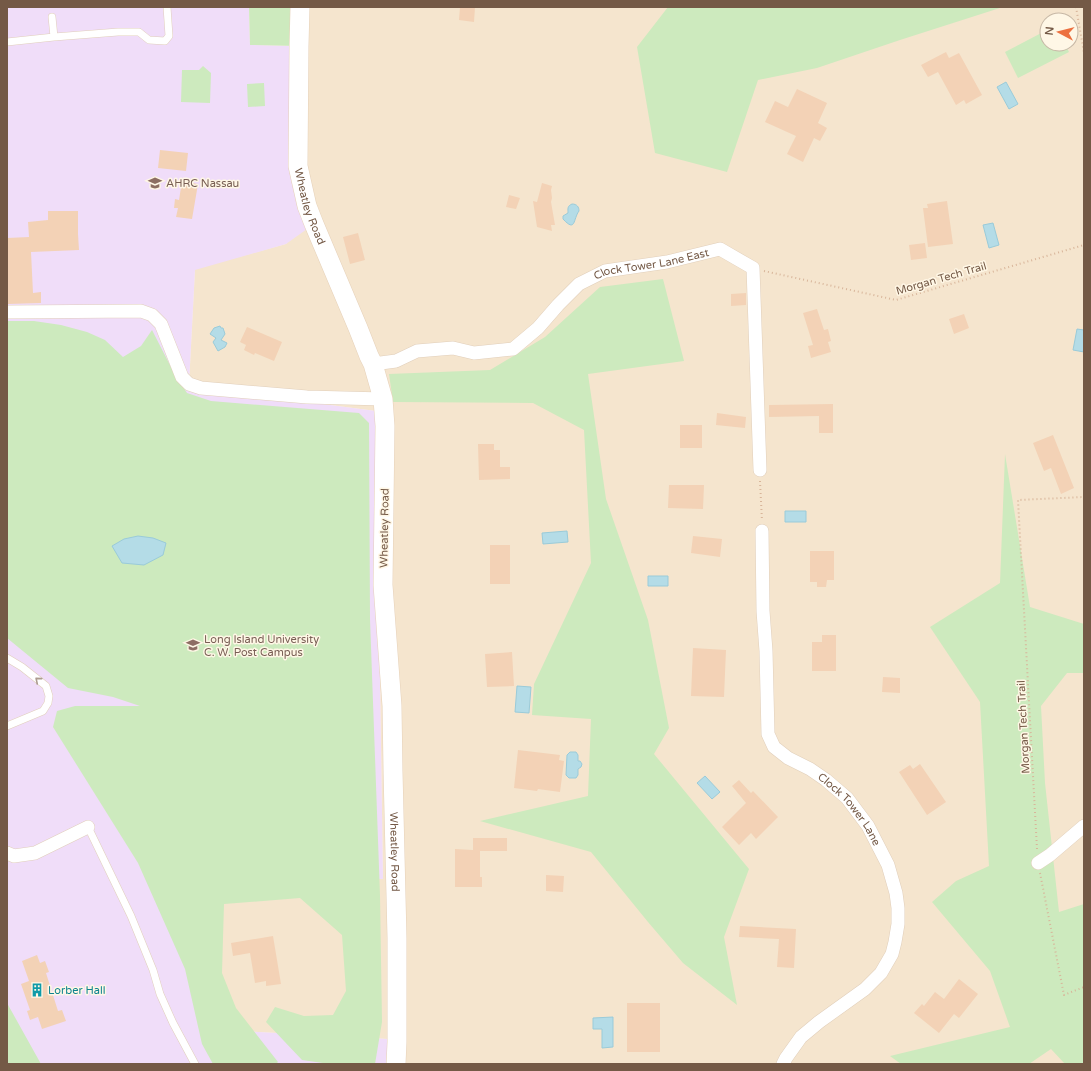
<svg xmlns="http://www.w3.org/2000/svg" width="1091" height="1071" font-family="'Varela Round',sans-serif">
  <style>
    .residential { fill: #f5e5ce; fill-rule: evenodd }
    .education { fill: #f0ddf9 }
    .green { fill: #cdeabe }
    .water { fill: #b4dce7; stroke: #9acbd9 }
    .building { fill: #f3d2b6 }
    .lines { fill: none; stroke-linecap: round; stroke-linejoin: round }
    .service-casing { stroke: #e1cfbb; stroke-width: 8 }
    .minor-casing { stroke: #e1cfbb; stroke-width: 14 }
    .secondary-casing { stroke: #e6d1b9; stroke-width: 20 }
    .path { stroke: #d8b59a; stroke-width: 2; stroke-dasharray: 1 3; stroke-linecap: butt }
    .service { stroke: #fff; stroke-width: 7 }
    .minor { stroke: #fff; stroke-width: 13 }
    .secondary { stroke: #fff; stroke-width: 19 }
    .oneway { stroke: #ac9b90 }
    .labels { text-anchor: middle; stroke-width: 3; stroke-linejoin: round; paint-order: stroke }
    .education-label { font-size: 11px; fill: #785e54; stroke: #fff7e6; text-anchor: start }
    .street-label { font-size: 11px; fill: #745946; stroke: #fff7e6 }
    .culture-label { font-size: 11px; fill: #0d838f; stroke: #fff7e6; text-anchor: start }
  </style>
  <rect width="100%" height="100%" fill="#fdf3e0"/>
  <path class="residential" d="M 300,7 L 1084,7 L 1084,1064 L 386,1064 L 388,1039 L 222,1030 L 197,878 L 383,879 L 376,411 L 201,388 L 189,384 L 195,269 L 286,244 L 307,206 ZM 1047,20 L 1071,20 L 1071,44 L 1047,44 Z"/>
  <path class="education" d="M 7,7 L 249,7 L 250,45 L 299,46 L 298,150 L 314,224 L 286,244 L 195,270 L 189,384 L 201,388 L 376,411 L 383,879 L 198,878 L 222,1030 L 388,1039 L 386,1064 L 7,1064 Z"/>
  <path class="green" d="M 249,7 L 300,7 L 299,46 L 250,45 Z
    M 668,7 L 1003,7 L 900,40 L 817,68 L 758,80 L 727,172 L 655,153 L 637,47 Z
    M 1047,30 L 1047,44 L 1065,44 L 1069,52 L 1018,78 L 1005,52 Z
    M 203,66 L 211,73 L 210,103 L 181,102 L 182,70 L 199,70 Z
    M 264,83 L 265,106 L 248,107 L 247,84 Z
    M 663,279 L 684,361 L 588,374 L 606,499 L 648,620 L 669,728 L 654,754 L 749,869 L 724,937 L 737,1005 L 683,963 L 648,922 L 591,852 L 480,821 L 588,796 L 591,719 L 532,715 L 534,684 L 591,563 L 584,430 L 533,403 L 393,402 L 389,374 L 490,370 L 545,337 L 600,287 Z
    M 7,321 L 34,321 L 61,325 L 87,332 L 105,340 L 123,357 L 141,346 L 152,330 L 173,371 L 187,393 L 211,401 L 359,413 L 369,423 L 370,619 L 380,895 L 382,1022 L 375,1064 L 330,1064 L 302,1060 L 266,1022 L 275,1007 L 304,1016 L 333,1015 L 346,991 L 342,935 L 300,898 L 224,904 L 222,973 L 236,1008 L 278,1062 L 276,1064 L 213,1064 L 202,1044 L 185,969 L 138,863 L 53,727 L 57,711 L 75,706 L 140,706 L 113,697 L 68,688 L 7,638 Z
    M 1005,454 L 1030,607 L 1084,624 L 1084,673 L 1067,673 L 1041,706 L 1045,783 L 1059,912 L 1084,904 L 1084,1064 L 1065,1064 L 1051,1049 L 1029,1064 L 901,1064 L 890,1056 L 1010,1027 L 990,971 L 932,902 L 956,881 L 989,866 L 980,702 L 930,627 L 1000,583 Z
    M 7,1003 L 41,1064 L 7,1064 Z"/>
  <path class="water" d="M 1006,82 L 1018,104 L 1009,109 L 997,87 Z
    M 572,204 C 577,204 579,207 579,211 C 573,219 576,233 563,219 L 563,216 L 568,213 C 568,209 567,206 572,204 Z
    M 993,223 L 999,245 L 989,248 L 983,225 Z
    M 220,326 L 221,328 L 223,328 L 225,334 L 221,340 L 227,343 L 225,347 L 218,351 L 213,342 L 216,338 L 210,334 L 214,328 Z
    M 1077,329 L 1084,330 L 1084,352 L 1073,350 Z
    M 785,511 L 806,511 L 806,522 L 785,522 Z
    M 567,531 L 568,542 L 543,544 L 542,533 Z
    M 138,536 L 153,538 L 166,543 L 163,555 L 144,565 L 122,563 L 112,546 L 124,539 Z
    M 648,576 L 668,576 L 668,586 L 648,586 Z
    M 517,686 L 531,687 L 529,713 L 515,712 Z
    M 570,752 L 576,752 L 578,755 L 578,761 L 580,761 L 582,764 L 581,767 L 578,769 L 578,775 L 576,778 L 569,778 L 566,775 L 567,755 Z
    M 705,776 L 720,792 L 712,799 L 697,783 Z
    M 613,1017 L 613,1047 L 602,1048 L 602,1029 L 593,1029 L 593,1018 Z"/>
  <path class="building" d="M 460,7 L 475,7 L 474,22 L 459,20 Z
    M 946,52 L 949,58 L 959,53 L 982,95 L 966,104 L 964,100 L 956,105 L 938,72 L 928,77 L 921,65 Z
    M 797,89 L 827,103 L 818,123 L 827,128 L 820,141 L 814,138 L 803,162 L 787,154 L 796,136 L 765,122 L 775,101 L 788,107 Z
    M 160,150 L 188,153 L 186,171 L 158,168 Z
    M 182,181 L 198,184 L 192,219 L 176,217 L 178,208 L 174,208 L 175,199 L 179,200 Z
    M 542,183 L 552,186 L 551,190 L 552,198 L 551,202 L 555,225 L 551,225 L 552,231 L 537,227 L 533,201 L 537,202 Z
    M 509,195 L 520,198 L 516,209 L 506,207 Z
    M 947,201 L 953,244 L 928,247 L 923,208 L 928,208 L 927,204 Z
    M 48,211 L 78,211 L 78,234 L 79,250 L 31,252 L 33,293 L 41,292 L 41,303 L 8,304 L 7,238 L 29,237 L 28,222 L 48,220 Z
    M 358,233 L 365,260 L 350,264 L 343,237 Z
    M 925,243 L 927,258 L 911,260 L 909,245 Z
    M 746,293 L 746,305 L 731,306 L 731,294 Z
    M 817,309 L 824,330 L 828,329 L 831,341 L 828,342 L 831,352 L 811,358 L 808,346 L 813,345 L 803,313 Z
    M 964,314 L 969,328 L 954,334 L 949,319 Z
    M 247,327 L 282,342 L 274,361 L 255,353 L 254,355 L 244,350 L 246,345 L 240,342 Z
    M 833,404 L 833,433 L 819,433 L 819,416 L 769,417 L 769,405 Z
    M 717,413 L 746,417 L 745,428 L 716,425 Z
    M 680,425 L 702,425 L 702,448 L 680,448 Z
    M 1053,435 L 1074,488 L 1061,494 L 1051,468 L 1044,471 L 1033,443 Z
    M 478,444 L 494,444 L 494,450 L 500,450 L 500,467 L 510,467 L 510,479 L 479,480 Z
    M 669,485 L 704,485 L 703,509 L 668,508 Z
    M 693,536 L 722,539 L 720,557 L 691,553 Z
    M 490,545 L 510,545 L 510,584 L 490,584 Z
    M 810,551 L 834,551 L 834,580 L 827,580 L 826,587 L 817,587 L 817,582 L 810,582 Z
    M 822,635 L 836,635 L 836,671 L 812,671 L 812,642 L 822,642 Z
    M 693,648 L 726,650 L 724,697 L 691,696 Z
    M 512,652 L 514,686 L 487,687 L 485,654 Z
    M 883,677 L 900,678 L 900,693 L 882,692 Z
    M 518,750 L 560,755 L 559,760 L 564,761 L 560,792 L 538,789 L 537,791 L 514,788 Z
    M 920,764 L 946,802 L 927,815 L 899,772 L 910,765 L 913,769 Z
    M 739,780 L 751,793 L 753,791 L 778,817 L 756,839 L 751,833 L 739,845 L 722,827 L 746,803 L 732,786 Z
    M 473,838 L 507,838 L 507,851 L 480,851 L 480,877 L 482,877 L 482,887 L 455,887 L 455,849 L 473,850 Z
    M 546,875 L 564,876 L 563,892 L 546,891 Z
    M 740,926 L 796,929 L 794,968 L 777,967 L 779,939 L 739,937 Z
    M 273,936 L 281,984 L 266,986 L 266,981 L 255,983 L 250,953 L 233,956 L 231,943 Z
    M 37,955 L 40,963 L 45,961 L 49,972 L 46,973 L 58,1011 L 62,1010 L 66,1021 L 42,1029 L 38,1017 L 30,1020 L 27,1011 L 30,1010 L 21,984 L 29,981 L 22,961 Z
    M 959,979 L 978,994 L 959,1018 L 954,1014 L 939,1033 L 914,1013 L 922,1004 L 924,1006 L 935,992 L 944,999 Z
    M 627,1003 L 660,1003 L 660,1052 L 627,1052 Z"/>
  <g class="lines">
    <g class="service-casing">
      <path id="service" d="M 52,17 L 54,37 L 118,32 L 139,32 L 149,40 L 165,41 L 169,36 L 167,7
        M 7,42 L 54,37
        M 7,658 L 22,667 L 46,686 L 49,696 L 48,703 L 43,711 L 7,726
        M 88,827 L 131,916 L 153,970 L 160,994 L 173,1023 L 195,1064"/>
    </g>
    <g class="minor-casing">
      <g id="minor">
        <path d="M 7,312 L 141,311 L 152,315 L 161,324 L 182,377 L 189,384 L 201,388 L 307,397 L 383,399"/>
        <path id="s1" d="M 373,364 L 396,361 L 417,351 L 453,348 L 474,353 L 513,349 L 538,328 L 558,305 L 579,284 L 605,271 L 667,262 L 720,249 L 753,268 L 760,470"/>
        <path id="s2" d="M 762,531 L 763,611 L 766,651 L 768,734 L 774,747 L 788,758 L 810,769 L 826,780 L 847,798 L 868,826 L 888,865 L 896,893 L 898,908 L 898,924 L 895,942 L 892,954 L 881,973 L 865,989 L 819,1022 L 801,1037 L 786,1058 L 783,1064"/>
        <path d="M 7,853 L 14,856 L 35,853 L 88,827"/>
        <path d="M 1038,863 L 1050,855 L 1084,826"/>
      </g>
    </g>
    <g class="secondary-casing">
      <g id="secondary">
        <path id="s3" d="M 300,7 L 299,46 L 298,166 L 307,206 L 314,224 L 358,328 L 369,356 L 373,364 L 383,399 L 385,426 L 383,585 L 392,706 L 393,771 L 397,938 L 397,1042 L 396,1064"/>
      </g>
    </g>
    <path class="path" d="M 1076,7 L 1084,53
      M 764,271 L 896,300 L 1084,245
      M 760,481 L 762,521
      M 1037,849 L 1018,500 L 1084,497
      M 1040,873 L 1064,995 L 1084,987"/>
    <use href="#service" class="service"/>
    <use href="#minor" class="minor"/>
    <use href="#secondary" class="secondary"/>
  </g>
  <defs><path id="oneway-chevron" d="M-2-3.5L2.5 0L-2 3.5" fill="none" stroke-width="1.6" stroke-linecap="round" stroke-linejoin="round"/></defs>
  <use class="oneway" href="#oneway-chevron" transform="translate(38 680) rotate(-140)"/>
  <defs>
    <g id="school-bare" transform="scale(1.08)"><path d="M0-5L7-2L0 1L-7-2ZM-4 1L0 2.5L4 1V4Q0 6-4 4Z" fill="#8d6e63" stroke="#fff7e6" stroke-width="2.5" paint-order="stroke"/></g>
    <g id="university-bare" transform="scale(1.08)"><path d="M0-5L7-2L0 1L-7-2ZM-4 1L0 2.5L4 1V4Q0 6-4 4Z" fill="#8d6e63" stroke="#fff7e6" stroke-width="2.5" paint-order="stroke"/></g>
    <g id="building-bare" transform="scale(1.08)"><path d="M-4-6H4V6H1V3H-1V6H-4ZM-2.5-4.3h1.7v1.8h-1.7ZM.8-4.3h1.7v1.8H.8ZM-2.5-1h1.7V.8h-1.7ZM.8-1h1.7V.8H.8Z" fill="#0f9aa8" stroke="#fff7e6" stroke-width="2.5" paint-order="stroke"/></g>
  </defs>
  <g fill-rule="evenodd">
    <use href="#school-bare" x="155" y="183"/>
    <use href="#university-bare" x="193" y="645"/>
    <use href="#building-bare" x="37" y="990"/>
  </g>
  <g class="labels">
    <g class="education-label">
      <text x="166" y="187">AHRC Nassau</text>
      <text x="204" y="643">Long Island University<tspan x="204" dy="13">C. W. Post Campus</tspan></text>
    </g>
    <g class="street-label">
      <text dy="4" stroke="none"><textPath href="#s3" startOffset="201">Wheatley Road</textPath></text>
      <text dy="4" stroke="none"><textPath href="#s1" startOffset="312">Clock Tower Lane East</textPath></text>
      <text transform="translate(941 278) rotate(-16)" y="4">Morgan Tech Trail</text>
      <text transform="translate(384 528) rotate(-89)" y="4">Wheatley Road</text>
      <text transform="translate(1023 727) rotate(-93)" y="4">Morgan Tech Trail</text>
      <text dy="4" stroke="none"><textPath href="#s2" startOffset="317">Clock Tower Lane</textPath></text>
      <text dy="4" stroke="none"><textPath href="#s3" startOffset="861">Wheatley Road</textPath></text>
    </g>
    <g class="culture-label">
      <text x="48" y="994">Lorber Hall</text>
    </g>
  </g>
  <rect width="1091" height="1071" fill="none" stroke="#745946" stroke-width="16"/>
  <g transform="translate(1059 32) rotate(277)"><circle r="19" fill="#fff7e6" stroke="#c7b8a6"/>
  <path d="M0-3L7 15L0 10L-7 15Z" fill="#ec703f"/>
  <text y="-6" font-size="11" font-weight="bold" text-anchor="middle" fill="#745946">N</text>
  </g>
</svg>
